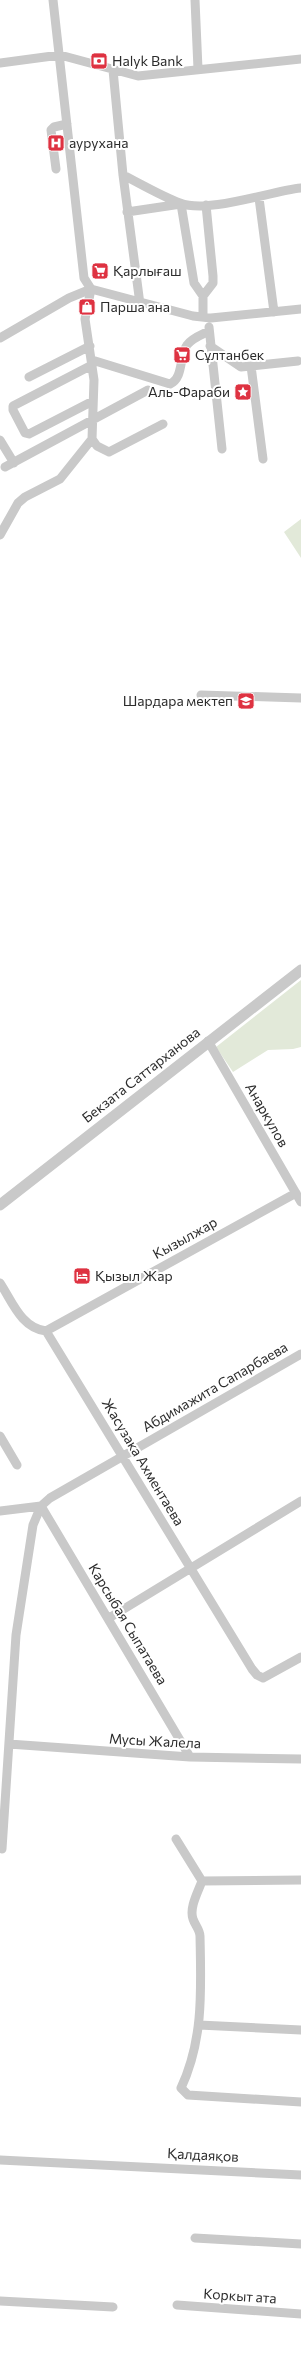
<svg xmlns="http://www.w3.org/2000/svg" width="301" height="2372" font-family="Commissioner,sans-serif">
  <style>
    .green { fill: #e2e9d9 }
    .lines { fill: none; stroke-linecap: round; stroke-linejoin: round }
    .minor { stroke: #c9c9c9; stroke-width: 9 }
    .tertiary { stroke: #c9c9c9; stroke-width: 11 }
    .labels { text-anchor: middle; stroke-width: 4; stroke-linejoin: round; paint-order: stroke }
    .poi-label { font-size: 14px; fill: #2c2c2c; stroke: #fff; text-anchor: start }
    .street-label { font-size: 14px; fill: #2c2c2c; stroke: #fff }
  </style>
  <rect width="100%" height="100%" fill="#fff"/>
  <path class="green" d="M 301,519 L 301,558 L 284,532 Z
    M 301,980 L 301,1047 L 293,1049 L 268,1050 L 233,1072 L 216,1047 Z"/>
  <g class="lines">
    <path class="minor" d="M 53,0 L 84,278 L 91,289
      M 195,0 L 198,69
      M 0,63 L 60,55 L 138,76 L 301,59
      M 113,70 L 123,175 L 140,304
      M 56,169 L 51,130 L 54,127 L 67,124
      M 123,175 C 141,184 161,196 180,203 C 208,214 271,191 301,188
      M 259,198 L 274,312
      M 127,212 L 181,204 L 194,283 L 203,296 L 203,317
      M 91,289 L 85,319 L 94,380 L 92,439 L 97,446 L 109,452 L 163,424
      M 203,296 L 213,283 L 213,276 L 206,205
      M 209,327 L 222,449
      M 0,338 L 69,298 L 91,289 L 193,316 L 211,318 L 301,309
      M 210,346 L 241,367 L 298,361
      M 92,360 L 170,384 C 184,378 179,355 187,345 C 192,338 201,335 209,331
      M 92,365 L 13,406 L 13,410 L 25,433 L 29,434 L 93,401
      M 251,366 L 263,459
      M 29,377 L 90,346
      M 0,440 L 14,463
      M 5,467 L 148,390
      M 0,535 L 18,503 L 25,497 L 60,479 L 92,439
      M 201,695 L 301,698
      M 208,1041 L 301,1202
      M 0,1283 C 12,1301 21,1328 46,1331
      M 46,1331 L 252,1669 L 257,1675 L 263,1678 L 301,1657
      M 46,1331 L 296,1193
      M 0,1436 L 17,1465
      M 41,1506 L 190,1757
      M 0,1511 L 41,1506
      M 109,1618 L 301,1501
      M 9,1744 L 190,1757 L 301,1759
      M 176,1839 L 202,1881
      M 2,1849 L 16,1635 L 33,1525 L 41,1506 L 50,1498 L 301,1354
      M 202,1881 C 198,1892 189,1908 193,1919 C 195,1925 200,1930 200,1936 C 201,1988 204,2039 181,2088 L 188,2095 L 301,2102
      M 202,1881 L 301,1880
      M 199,2025 L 301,2030
      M 0,2160 L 301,2175
      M 195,2238 L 301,2244
      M 0,2301 L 113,2307
      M 177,2305 L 301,2314"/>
    <path class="tertiary" d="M 0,1205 L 301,970"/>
  </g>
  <defs>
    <g id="bank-square" transform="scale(0.9)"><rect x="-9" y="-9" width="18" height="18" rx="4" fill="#de3241" stroke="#fff"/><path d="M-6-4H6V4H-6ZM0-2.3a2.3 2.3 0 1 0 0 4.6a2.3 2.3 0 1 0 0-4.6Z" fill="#fff"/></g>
    <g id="hospital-square" transform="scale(0.9)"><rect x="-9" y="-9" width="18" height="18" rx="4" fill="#de3241" stroke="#fff"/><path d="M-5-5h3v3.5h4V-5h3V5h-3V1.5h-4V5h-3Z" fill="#fff"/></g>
    <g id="supermarket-square" transform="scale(0.9)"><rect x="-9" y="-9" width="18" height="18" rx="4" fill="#de3241" stroke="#fff"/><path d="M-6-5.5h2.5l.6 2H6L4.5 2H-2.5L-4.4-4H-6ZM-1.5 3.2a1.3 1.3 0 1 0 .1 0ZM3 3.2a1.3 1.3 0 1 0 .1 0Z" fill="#fff"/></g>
    <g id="shop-square" transform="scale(0.9)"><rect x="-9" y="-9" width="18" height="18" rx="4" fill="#de3241" stroke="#fff"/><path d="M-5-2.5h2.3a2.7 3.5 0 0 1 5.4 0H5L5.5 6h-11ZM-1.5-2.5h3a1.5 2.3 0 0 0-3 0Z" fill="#fff"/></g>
    <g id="sight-square" transform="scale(0.9)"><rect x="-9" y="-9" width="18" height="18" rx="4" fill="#de3241" stroke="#fff"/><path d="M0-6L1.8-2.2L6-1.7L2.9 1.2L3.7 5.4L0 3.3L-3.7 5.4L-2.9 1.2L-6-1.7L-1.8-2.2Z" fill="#fff"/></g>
    <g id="school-square" transform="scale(0.9)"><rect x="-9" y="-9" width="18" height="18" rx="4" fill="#de3241" stroke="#fff"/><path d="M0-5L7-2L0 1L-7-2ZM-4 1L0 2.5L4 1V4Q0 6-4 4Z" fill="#fff"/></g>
    <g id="hotel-square" transform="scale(0.9)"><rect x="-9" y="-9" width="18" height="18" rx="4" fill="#de3241" stroke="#fff"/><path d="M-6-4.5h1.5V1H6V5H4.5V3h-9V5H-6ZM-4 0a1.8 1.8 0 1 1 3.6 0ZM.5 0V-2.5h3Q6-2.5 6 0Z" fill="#fff"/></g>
  </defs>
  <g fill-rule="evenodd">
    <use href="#bank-square" x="99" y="61"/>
    <use href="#hospital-square" x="56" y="143"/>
    <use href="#supermarket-square" x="100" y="271"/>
    <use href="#shop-square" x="87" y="307"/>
    <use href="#supermarket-square" x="182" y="355"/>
    <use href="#sight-square" x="243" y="392"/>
    <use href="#school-square" x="246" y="701"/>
    <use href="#hotel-square" x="82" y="1276"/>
  </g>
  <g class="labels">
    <g class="poi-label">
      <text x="112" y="66">Halyk Bank</text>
      <text x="69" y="148">аурухана</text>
      <text x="113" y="276">Қарлығаш</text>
      <text x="100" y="312">Парша ана</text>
      <text x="195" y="360">Сұлтанбек</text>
      <text x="230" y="397" text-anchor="end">Аль-Фараби</text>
      <text x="233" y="706" text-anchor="end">Шардара мектеп</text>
      <text x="95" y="1281">Қызыл Жар</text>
    </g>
    <g class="street-label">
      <text transform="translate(141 1075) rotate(-38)" y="5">Бекзата Саттарханова</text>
      <text transform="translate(267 1115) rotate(60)" y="5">Анаркулов</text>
      <text transform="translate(185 1238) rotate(-29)" y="5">Кызылжар</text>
      <text transform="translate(215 1387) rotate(-30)" y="5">Абдимажита Сапарбаева</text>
      <text transform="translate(143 1462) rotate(59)" y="5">Жасузака Ахментаева</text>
      <text transform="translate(128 1624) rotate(59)" y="5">Карсыбая Сыпатаева</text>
      <text transform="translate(155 1741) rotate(3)" y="5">Мусы Жалела</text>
      <text transform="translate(203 2155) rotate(3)" y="5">Қалдаяқов</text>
      <text transform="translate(240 2296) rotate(4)" y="5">Коркыт ата</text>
    </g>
  </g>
</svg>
